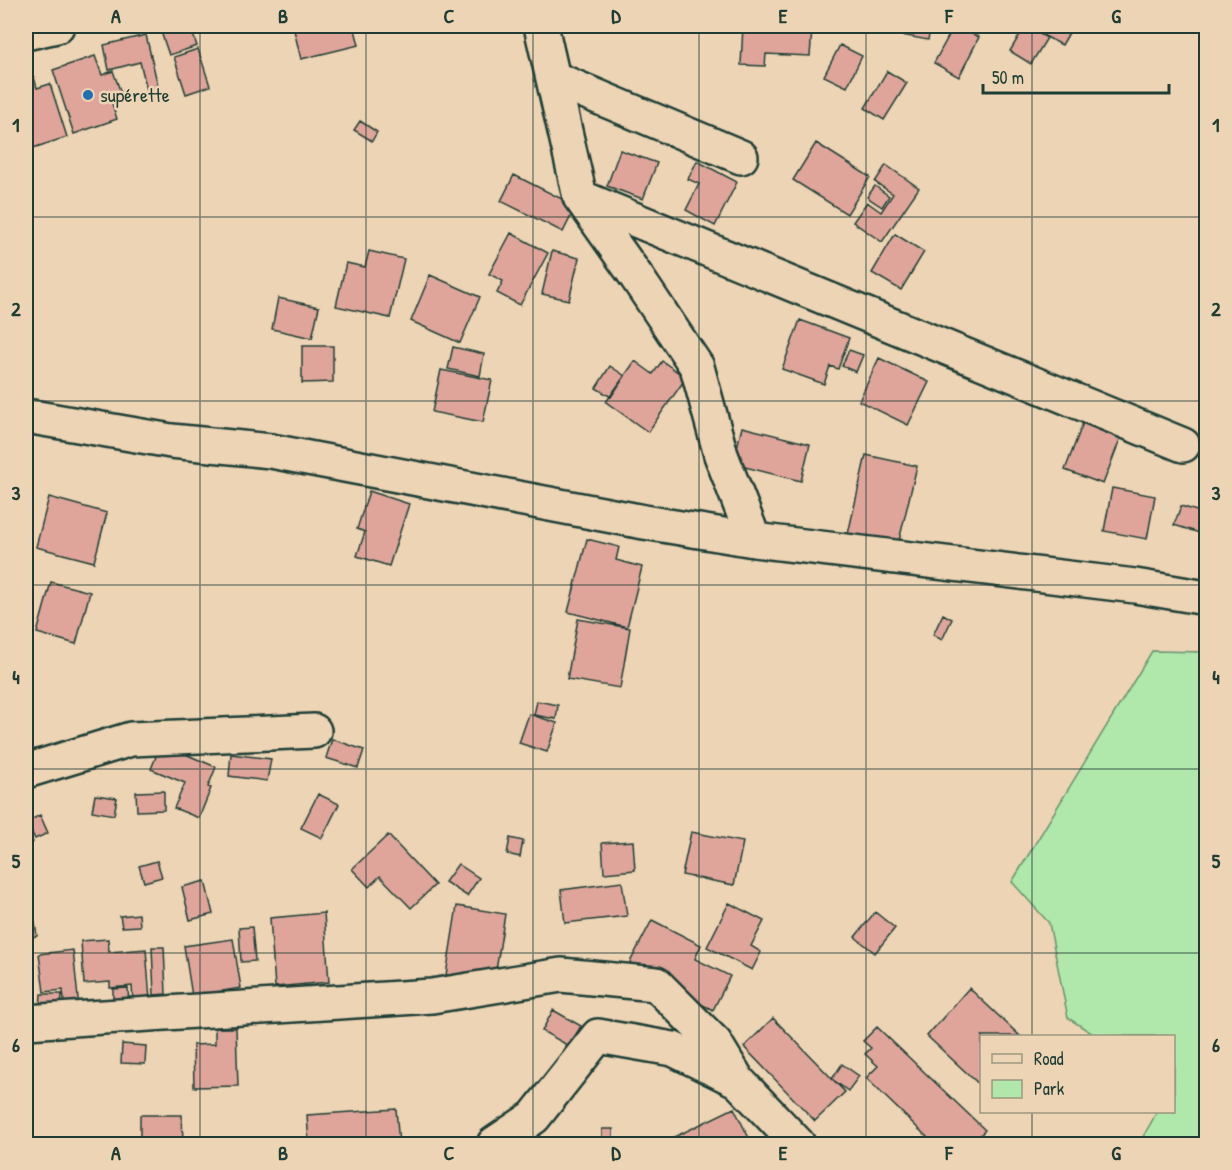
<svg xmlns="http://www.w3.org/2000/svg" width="1232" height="1170" font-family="'Patrick Hand',sans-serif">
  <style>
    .green { fill: #b0e7aa; stroke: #68926f; stroke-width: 1.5 }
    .building { fill: #dfa59b; stroke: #1f3d34; stroke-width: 1.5 }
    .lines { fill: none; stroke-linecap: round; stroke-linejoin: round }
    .minor-casing { stroke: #1f3d34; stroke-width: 38 }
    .minor { stroke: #edd4b5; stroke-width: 33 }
    .grid { fill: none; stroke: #1f3d34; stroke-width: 1.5; stroke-opacity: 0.55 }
    .poi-dot { fill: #1f6fb2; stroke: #edd4b5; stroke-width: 2 }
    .labels { text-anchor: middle; stroke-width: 5; stroke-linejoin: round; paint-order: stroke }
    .poi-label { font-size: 20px; fill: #1f3d34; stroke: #edd4b5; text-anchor: start }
    .neatline { fill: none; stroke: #1f3d34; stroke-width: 2 }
    .grid-label { font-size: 20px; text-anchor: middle; font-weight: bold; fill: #1f3d34 }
  </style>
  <rect width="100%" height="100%" fill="#edd4b5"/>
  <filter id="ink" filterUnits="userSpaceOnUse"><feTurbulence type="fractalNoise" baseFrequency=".0167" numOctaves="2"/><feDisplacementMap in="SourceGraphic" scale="12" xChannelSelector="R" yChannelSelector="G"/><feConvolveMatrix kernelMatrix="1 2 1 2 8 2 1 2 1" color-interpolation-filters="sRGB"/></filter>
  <g filter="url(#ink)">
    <path class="green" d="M 1152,651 L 1206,652 L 1206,1144 L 1139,1144 L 1157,1112 L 1174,1112 L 1174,1036 L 1096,1036 L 1068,1018 L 1049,923 L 1012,882 Z"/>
    <path class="building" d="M 159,26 L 190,26 L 197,46 L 169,55 Z
      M 293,26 L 354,26 L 359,45 L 301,59 Z
      M 743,26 L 805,26 L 805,29 L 812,29 L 810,56 L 766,54 L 765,66 L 741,65 Z
      M 892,26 L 931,26 L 928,40 L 890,33 Z
      M 954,26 L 979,37 L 959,77 L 934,63 Z
      M 1025,26 L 1073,26 L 1062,45 Z
      M 1025,26 L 1047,38 L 1031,64 L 1010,51 Z
      M 146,35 L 160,95 L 149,98 L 140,62 L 109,70 L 104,45 Z
      M 840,45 L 862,56 L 847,87 L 824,76 Z
      M 198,49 L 210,86 L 186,94 L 174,57 Z
      M 95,56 L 102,75 L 113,71 L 121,93 L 110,97 L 117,119 L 74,134 L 53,70 Z
      M 887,71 L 907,83 L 884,120 L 865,108 Z
      M 34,77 L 37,88 L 50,84 L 67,137 L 33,148 L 26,126 L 26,80 Z
      M 360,121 L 377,132 L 372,141 L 354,130 Z
      M 816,143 L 870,177 L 847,214 L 793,180 Z
      M 620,150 L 657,163 L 643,199 L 607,186 Z
      M 697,161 L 737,182 L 715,226 L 686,210 L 699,184 L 688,179 Z
      M 886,165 L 919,188 L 882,242 L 853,222 L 867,202 L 881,212 L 893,194 L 875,182 Z
      M 514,175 L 576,206 L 563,232 L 501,201 Z
      M 875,186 L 889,196 L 882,207 L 867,197 Z
      M 511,233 L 548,253 L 520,305 L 497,293 L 503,281 L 489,274 Z
      M 895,234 L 924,252 L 901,290 L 872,273 Z
      M 369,251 L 404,259 L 390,318 L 336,306 L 346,263 L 365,267 Z
      M 552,251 L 579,258 L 569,300 L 542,294 Z
      M 430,275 L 480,297 L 460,343 L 411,321 Z
      M 278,298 L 319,307 L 312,338 L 272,329 Z
      M 800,320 L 849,338 L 838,369 L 830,366 L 824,384 L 782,369 Z
      M 302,346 L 333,346 L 333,382 L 302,383 Z
      M 453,347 L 484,354 L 480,376 L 448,369 Z
      M 849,350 L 863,355 L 856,372 L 842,366 Z
      M 879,358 L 929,382 L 908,425 L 859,401 Z
      M 635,361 L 653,374 L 662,361 L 686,378 L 648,432 L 606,402 Z
      M 610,366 L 625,376 L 611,397 L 596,388 Z
      M 441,370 L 492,380 L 483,422 L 432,412 Z
      M 1084,420 L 1122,434 L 1103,484 L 1065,470 Z
      M 742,427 L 810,444 L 801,481 L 733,464 Z
      M 866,455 L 917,466 L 898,545 L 848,534 Z
      M 1112,488 L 1155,496 L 1147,539 L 1104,531 Z
      M 369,491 L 409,504 L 389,566 L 357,556 L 365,532 L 357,529 Z
      M 49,497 L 107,513 L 94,562 L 36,547 Z
      M 1181,506 L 1206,514 L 1206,535 L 1174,525 Z
      M 587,539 L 619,547 L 616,560 L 642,567 L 627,627 L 568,612 Z
      M 51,582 L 90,592 L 76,644 L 37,633 Z
      M 943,614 L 952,619 L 942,640 L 933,635 Z
      M 578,619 L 630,628 L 620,688 L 567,679 Z
      M 537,701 L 558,705 L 556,719 L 534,715 Z
      M 529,714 L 557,723 L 547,752 L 519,743 Z
      M 332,739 L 364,750 L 358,768 L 326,758 Z
      M 161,744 L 216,767 L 208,787 L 211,788 L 199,818 L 174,808 L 185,783 L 151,769 Z
      M 231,754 L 271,759 L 267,781 L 229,776 Z
      M 164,791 L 164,810 L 137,811 L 136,792 Z
      M 318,794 L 339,804 L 322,838 L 301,828 Z
      M 95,795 L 117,798 L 114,815 L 92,811 Z
      M 40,815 L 48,833 L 35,839 L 27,822 Z
      M 26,832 L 33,842 L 26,848 Z
      M 691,832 L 743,842 L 734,885 L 682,875 Z
      M 388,835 L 435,885 L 411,908 L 380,876 L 369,887 L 352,869 Z
      M 510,838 L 523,841 L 520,857 L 507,854 Z
      M 633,841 L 635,870 L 604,873 L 602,843 Z
      M 157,861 L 162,877 L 144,882 L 139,866 Z
      M 458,864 L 479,878 L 467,896 L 445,882 Z
      M 205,881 L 213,914 L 190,920 L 182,887 Z
      M 622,882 L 627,916 L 565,923 L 561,890 Z
      M 729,903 L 764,921 L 751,946 L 761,952 L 752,970 L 707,947 Z
      M 457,906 L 505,914 L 494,983 L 446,975 Z
      M 33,910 L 37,936 L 26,938 L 26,911 Z
      M 875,912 L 895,928 L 875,953 L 855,937 Z
      M 324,913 L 329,982 L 275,987 L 270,918 Z
      M 139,914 L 140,926 L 122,927 L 120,916 Z
      M 652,920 L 701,945 L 695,959 L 730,976 L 713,1010 L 627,968 Z
      M 252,927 L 255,961 L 241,962 L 239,928 Z
      M 108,939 L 109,952 L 146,949 L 150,1000 L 133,1002 L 132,986 L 110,988 L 110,982 L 84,984 L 81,941 Z
      M 233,939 L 241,988 L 192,996 L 184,946 Z
      M 152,947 L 164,947 L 166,994 L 154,995 Z
      M 73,950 L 79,1008 L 65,1010 L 63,990 L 44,992 L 39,954 Z
      M 128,988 L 129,1005 L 113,1005 L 113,989 Z
      M 969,988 L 1020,1036 L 982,1036 L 982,1087 L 927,1036 Z
      M 41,994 L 62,994 L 61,1010 L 40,1009 Z
      M 553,1010 L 581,1026 L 569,1046 L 542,1031 Z
      M 773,1018 L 845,1092 L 815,1121 L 744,1047 Z
      M 877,1027 L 985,1130 L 972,1144 L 920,1144 L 927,1137 L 866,1078 L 878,1066 L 865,1054 L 871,1048 L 863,1041 Z
      M 215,1028 L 236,1028 L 238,1086 L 194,1087 L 193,1045 L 215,1044 Z
      M 122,1044 L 146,1046 L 145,1064 L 121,1063 Z
      M 842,1064 L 859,1076 L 848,1091 L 832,1079 Z
      M 734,1108 L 752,1144 L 670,1144 L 668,1140 Z
      M 396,1109 L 399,1144 L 309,1144 L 307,1115 Z
      M 140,1115 L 182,1115 L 183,1144 L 140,1144 Z
      M 602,1129 L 613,1129 L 613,1144 L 602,1144 Z
      M 212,1141 L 231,1141 L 231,1144 L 212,1144 Z"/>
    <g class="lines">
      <g class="minor-casing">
        <path id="minor" d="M 541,26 L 580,197 L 1183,445
          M 26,33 L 57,26
          M 553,78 L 741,157
          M 580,197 L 636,276 L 697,367 L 721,455 L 754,540
          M 26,416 L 171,441 L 271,451 L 644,522 L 754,540 L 1135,586 L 1206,598
          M 26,771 L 131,739 L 314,731
          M 26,1022 L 432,996 L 561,975 L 656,984 L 715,1043 L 738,1081 L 798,1144
          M 494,1144 L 534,1117 L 598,1036 L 673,1049 L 738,1081"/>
      </g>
      <use href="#minor" class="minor"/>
    </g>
  </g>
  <path class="grid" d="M 200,26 L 200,1144M 366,26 L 366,1144M 533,26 L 533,1144M 699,26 L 699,1144M 866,26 L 866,1144M 1032,26 L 1032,1036M 26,217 L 1206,217M 26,401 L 1206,401M 26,585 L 1206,585M 26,769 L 1206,769M 26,953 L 1206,953M 1032,1112 L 1032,1144"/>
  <circle class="poi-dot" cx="88" cy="95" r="6"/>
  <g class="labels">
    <g class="poi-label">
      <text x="100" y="102">supérette</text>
    </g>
  </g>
  <rect width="1232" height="1170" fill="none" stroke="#edd4b5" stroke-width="66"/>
  <rect x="980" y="1035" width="195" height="78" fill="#edd4b5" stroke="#9b9881" stroke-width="1.5"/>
  <rect x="992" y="1054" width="30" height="9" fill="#edd4b5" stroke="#9b9881" stroke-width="1.5"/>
  <text x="1034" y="1065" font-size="18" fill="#1f3d34">Road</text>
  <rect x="992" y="1080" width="30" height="18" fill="#b0e7aa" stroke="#9b9881" stroke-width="1.5"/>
  <text x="1034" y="1095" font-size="18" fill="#1f3d34">Park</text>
  <path d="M983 84v9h186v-9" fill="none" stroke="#1f3d34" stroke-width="3"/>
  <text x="992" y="84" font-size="18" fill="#1f3d34" stroke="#edd4b5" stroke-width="4.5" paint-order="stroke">50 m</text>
  <rect x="33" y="33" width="1166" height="1104" class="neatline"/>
  <g class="grid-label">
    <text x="116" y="23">A</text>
    <text x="283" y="23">B</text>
    <text x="449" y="23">C</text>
    <text x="616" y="23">D</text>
    <text x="783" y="23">E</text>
    <text x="949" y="23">F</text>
    <text x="1116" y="23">G</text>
    <text x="16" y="132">1</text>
    <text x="1216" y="132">1</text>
    <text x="16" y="316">2</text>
    <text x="1216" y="316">2</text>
    <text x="16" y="500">3</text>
    <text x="1216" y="500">3</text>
    <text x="16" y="684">4</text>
    <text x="1216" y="684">4</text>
    <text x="16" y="868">5</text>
    <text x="1216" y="868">5</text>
    <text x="16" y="1052">6</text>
    <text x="1216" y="1052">6</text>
    <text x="116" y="1160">A</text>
    <text x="283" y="1160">B</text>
    <text x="449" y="1160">C</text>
    <text x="616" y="1160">D</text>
    <text x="783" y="1160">E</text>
    <text x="949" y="1160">F</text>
    <text x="1116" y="1160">G</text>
  </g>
</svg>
